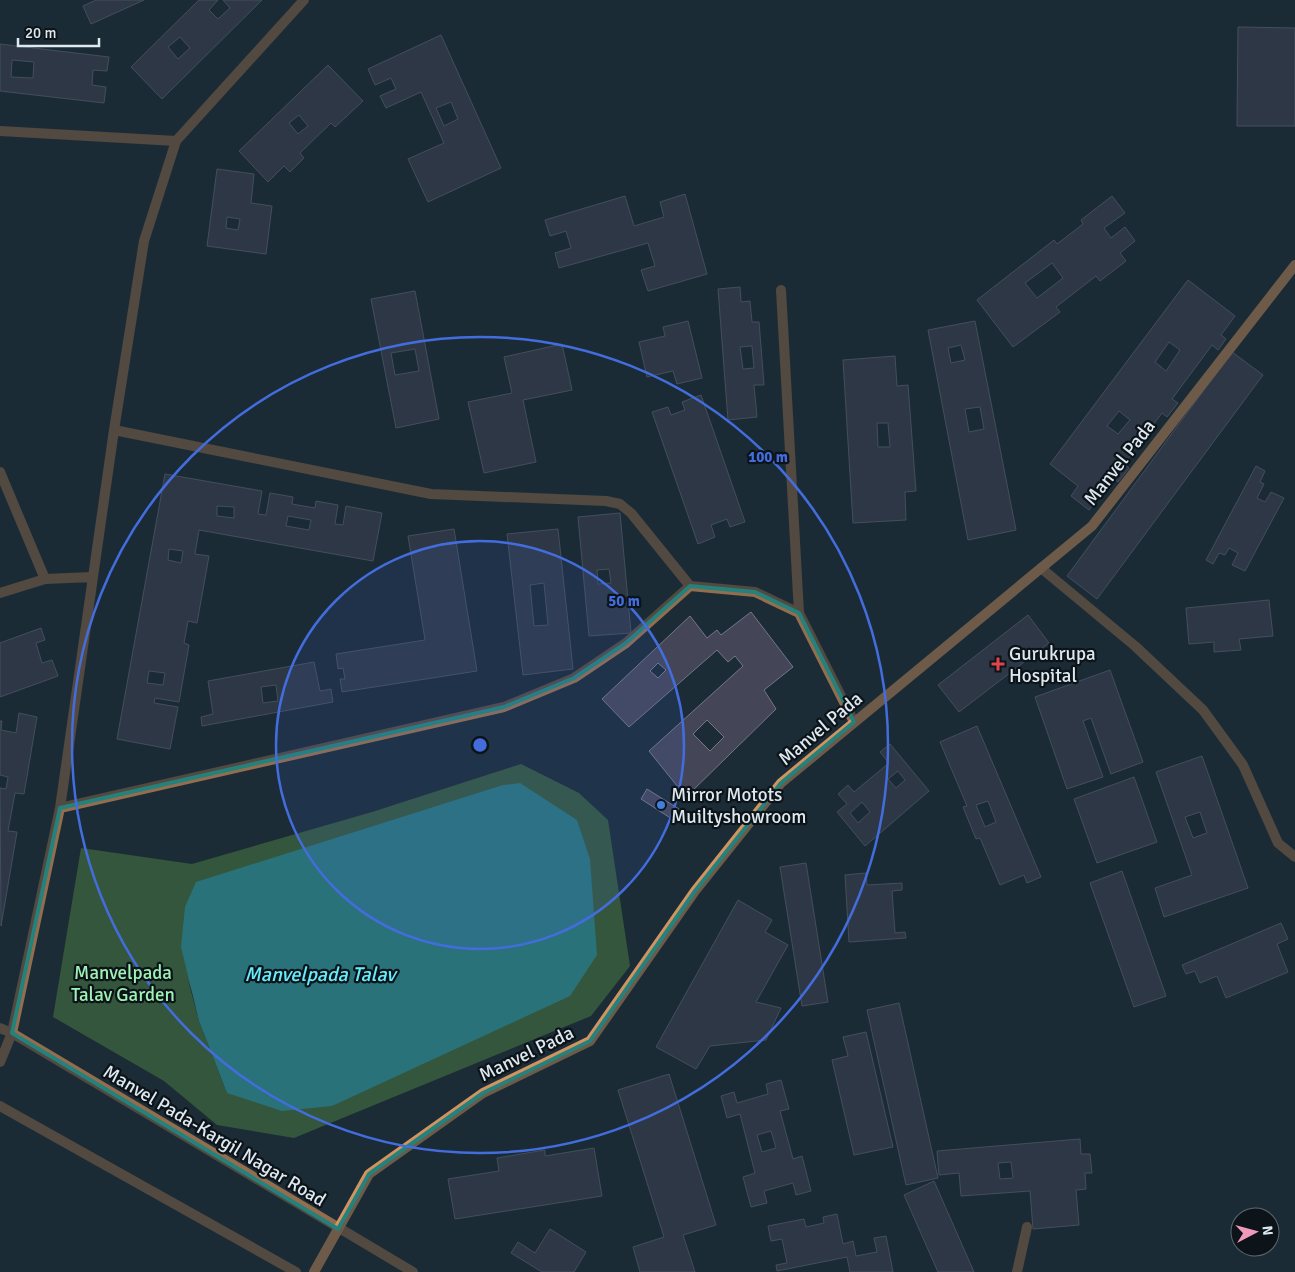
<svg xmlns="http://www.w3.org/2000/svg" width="1295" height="1272" font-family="Signika,sans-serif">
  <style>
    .green { fill: #34563d; fill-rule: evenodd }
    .water { fill: #2a727a }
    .building { fill: #444658; stroke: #74768a; fill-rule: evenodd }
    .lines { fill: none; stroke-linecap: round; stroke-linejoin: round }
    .minor { stroke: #946d4e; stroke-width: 10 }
    .tertiary { stroke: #946d4e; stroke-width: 10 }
    .secondary { stroke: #d1935f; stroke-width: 10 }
    .marked { fill: none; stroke: #24817b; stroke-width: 4; stroke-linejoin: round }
    .ring { fill: none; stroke: #436ddd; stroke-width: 2.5 }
    .health-dot { fill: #e0444e; stroke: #0c1319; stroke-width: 2 }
    .shop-dot { fill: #3f7fe0; stroke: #0c1319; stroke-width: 2 }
    .labels { text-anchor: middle; stroke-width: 4.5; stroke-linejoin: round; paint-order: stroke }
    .street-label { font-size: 19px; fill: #dde8ef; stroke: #0c1319 }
    .poi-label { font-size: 19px; fill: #dde8ef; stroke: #0c1319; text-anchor: start }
    .park-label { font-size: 19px; fill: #9ff2b3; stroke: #0c1319 }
    .water-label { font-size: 20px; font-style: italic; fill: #66edfd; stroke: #0c1319 }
    .centre { fill: #436ddd; stroke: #0c1319; stroke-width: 2.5 }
    .ring-label { font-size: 15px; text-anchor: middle; font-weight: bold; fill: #436ddd; stroke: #0c1319; stroke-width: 4.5; stroke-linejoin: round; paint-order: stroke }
  </style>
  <rect width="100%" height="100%" fill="#1b2c37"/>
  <path class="green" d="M 521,764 L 579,793 L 608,820 L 630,966 L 591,1016 L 294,1138 L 217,1125 L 164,1081 L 53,1017 L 81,848 L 192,864 L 372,812 ZM 188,980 L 227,1093 L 199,1021 Z"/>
  <path class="water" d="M 520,783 L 577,820 L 590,859 L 597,955 L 570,996 L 332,1106 L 282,1111 L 227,1093 L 199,1021 L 181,947 L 185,907 L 196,882 L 503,785 Z"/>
  <path class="building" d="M 96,0 L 144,0 L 91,24 L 83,6 Z
    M 199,0 L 218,0 L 209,10 L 218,19 L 230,8 L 223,0 L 262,0 L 162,99 L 131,67 ZM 180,37 L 190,48 L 178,59 L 168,47 Z
    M 1238,27 L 1295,28 L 1295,126 L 1237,126 Z
    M 441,35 L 501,168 L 428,202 L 408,159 L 444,143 L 421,92 L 386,108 L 380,96 L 396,89 L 391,78 L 375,85 L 368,69 ZM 451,102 L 458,119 L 444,126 L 436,108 Z
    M 0,44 L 109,57 L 107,71 L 93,70 L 92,85 L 106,87 L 104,103 L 0,91 ZM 12,60 L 34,62 L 33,78 L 11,77 Z
    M 328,65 L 363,101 L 335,127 L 331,123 L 300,153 L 304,158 L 290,172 L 284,166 L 268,182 L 239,151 ZM 299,115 L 308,126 L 298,134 L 289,123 Z
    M 217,169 L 254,174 L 251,203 L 272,206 L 266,254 L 207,246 ZM 227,217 L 240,219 L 238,230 L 226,228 Z
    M 685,194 L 707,274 L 648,291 L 641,270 L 655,266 L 648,243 L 559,268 L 555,253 L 571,248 L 566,231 L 550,236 L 545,220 L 625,196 L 634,226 L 664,217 L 660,202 Z
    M 1112,196 L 1125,213 L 1104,228 L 1111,238 L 1125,227 L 1135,241 L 1120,253 L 1126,261 L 1100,281 L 1096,276 L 1056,307 L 1060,312 L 1013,347 L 977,300 L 1054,240 L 1057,244 L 1083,224 L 1081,220 ZM 1052,263 L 1063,278 L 1037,298 L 1025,283 Z
    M 1188,280 L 1235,316 L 1221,335 L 1226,339 L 1218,350 L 1212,345 L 1172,399 L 1178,403 L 1167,417 L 1162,413 L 1124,464 L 1129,468 L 1118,482 L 1113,478 L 1089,510 L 1071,496 L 1078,486 L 1050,464 ZM 1169,342 L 1180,350 L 1166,371 L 1155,362 ZM 1119,411 L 1130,420 L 1118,434 L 1107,426 Z
    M 740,287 L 741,302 L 750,301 L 752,322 L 759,322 L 764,385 L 754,385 L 757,417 L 728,420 L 718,289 ZM 752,346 L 754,368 L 743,369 L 740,347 Z
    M 415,291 L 439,419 L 396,428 L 371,299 ZM 415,349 L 419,371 L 395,375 L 391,353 Z
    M 688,321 L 702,378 L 677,384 L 673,371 L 647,377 L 639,342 L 665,336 L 663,327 Z
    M 975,321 L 1016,530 L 968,540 L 928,330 ZM 961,345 L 965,360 L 951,363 L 948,348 ZM 980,407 L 984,429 L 969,432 L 965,409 Z
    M 562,344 L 572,390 L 523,400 L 536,462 L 484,473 L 468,402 L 512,393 L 504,357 Z
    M 1232,352 L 1263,375 L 1097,599 L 1067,576 Z
    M 895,356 L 897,386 L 908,385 L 916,491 L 905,492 L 906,520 L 853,523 L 843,360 ZM 877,423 L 888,423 L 890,447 L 878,447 Z
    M 701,395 L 745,522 L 730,527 L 727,519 L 711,525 L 715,537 L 698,544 L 652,412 L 668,407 L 671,415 L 685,410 L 682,402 Z
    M 1256,466 L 1265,471 L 1260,482 L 1264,484 L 1257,498 L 1265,502 L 1271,492 L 1284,498 L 1245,571 L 1232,565 L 1238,553 L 1229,548 L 1225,555 L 1219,553 L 1213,564 L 1206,560 Z
    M 165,474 L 262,491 L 258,514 L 266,515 L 270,493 L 293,497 L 292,504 L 315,508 L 316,501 L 338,505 L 335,524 L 343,525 L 346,506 L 382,513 L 373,561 L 199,530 L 195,554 L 209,556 L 197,623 L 188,621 L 184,643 L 189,645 L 179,702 L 155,698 L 154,703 L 178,707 L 170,749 L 117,739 ZM 217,506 L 234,507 L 234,518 L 217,516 ZM 288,516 L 311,520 L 309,530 L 286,526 ZM 169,549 L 183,551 L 181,563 L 168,560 ZM 149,671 L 165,673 L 163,685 L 147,683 Z
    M 620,513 L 631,633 L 589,636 L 578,517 ZM 609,569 L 611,583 L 598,584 L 597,570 Z
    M 454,529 L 477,671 L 342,692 L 340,679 L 345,679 L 343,668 L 338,669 L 336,654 L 425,640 L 408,536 Z
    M 558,529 L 573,669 L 523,675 L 507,534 ZM 544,583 L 548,625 L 534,626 L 530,585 Z
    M 1269,600 L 1273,636 L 1239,639 L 1241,650 L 1214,652 L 1214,642 L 1189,644 L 1186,608 Z
    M 751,612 L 793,667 L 764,690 L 776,709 L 686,797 L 649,751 L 743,666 L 735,656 L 728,662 L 717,650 L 629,727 L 602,699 L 690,616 L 707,638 L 717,630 L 721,635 ZM 658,663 L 666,670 L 658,678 L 650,671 ZM 707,720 L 724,737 L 710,751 L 693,734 Z
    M 1028,615 L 1049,643 L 959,712 L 938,685 Z
    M 41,628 L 45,640 L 36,643 L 42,663 L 52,660 L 58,676 L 0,697 L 0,643 Z
    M 314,662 L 320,691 L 331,689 L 333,702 L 202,726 L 201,717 L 213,714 L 208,681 ZM 276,685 L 278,701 L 263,703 L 261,687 Z
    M 1110,670 L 1143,762 L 1111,774 L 1091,718 L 1083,721 L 1103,777 L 1067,789 L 1035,697 Z
    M 19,713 L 37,717 L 24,794 L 15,793 L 8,831 L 17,832 L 1,926 L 0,788 L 6,789 L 8,777 L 0,775 L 0,721 L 2,721 L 1,730 L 16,733 Z
    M 977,726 L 1041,877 L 1027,883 L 1024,875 L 1000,885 L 980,838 L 976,839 L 963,807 L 967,806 L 940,742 ZM 988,801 L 996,822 L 985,827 L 976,805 Z
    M 890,744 L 929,791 L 865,846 L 837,812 L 847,804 L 838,794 L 848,785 L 854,792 L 889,763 L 880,752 ZM 898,771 L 905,780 L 896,788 L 888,779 ZM 862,802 L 870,812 L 858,823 L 850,813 Z
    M 1202,756 L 1248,888 L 1164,917 L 1155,888 L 1192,875 L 1156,772 ZM 1200,812 L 1207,833 L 1193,838 L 1185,817 Z
    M 1134,777 L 1157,842 L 1097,863 L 1074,799 Z
    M 647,789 L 682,811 L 675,821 L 641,799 Z
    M 806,863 L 828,1002 L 802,1006 L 780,867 Z
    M 1122,871 L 1166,996 L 1134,1007 L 1090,883 Z
    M 866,873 L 867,885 L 902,883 L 902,890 L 892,891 L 895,933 L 905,932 L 906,938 L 849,942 L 845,875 Z
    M 738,900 L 772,920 L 765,932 L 788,945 L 756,1002 L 781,1008 L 766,1040 L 710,1046 L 696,1069 L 656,1047 Z
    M 1281,923 L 1288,939 L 1277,944 L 1288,972 L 1226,998 L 1217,976 L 1200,983 L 1195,971 L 1186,974 L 1182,965 Z
    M 899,1003 L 938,1178 L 906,1185 L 867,1010 Z
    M 866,1032 L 893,1147 L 854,1155 L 832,1060 L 848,1056 L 843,1037 Z
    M 669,1074 L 716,1225 L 683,1235 L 695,1272 L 640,1272 L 633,1247 L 664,1237 L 618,1090 Z
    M 781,1080 L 789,1109 L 780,1111 L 793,1159 L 802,1156 L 811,1191 L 796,1195 L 793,1183 L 764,1191 L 767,1203 L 751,1207 L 743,1177 L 755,1173 L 740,1114 L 727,1118 L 721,1096 L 734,1092 L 737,1103 L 768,1094 L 766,1084 ZM 771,1131 L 776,1148 L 762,1152 L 757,1135 Z
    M 1080,1139 L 1081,1154 L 1090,1154 L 1092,1173 L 1085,1173 L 1086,1189 L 1076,1190 L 1079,1225 L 1033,1229 L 1030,1191 L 961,1196 L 959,1173 L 939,1175 L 937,1151 ZM 1011,1162 L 1013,1178 L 1000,1179 L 998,1163 Z
    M 594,1148 L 602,1196 L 455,1219 L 448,1179 L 499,1171 L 497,1158 L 545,1150 L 545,1156 Z
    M 934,1181 L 974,1272 L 938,1272 L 904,1195 Z
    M 837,1214 L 843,1244 L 853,1241 L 856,1256 L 877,1252 L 874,1238 L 886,1236 L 893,1272 L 850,1272 L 847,1257 L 777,1271 L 776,1265 L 787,1263 L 782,1239 L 771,1241 L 768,1226 L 804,1219 L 806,1227 L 824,1223 L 823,1217 Z
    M 550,1229 L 586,1252 L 574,1272 L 542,1272 L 511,1253 L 518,1242 L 535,1253 Z"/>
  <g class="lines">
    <path class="minor" d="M 0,131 L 176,141
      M 781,290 L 799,613
      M 114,430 L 431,494 L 606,501 L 620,504 L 631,513 L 690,586 L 755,592 L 799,613 L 854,722
      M 0,472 L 45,579 L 93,577
      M 1041,568 L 1135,646 L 1203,710 L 1243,765 L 1278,843 L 1295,857
      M 0,593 L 45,579
      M 60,808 L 504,707 L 574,678 L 626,643 L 690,586
      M 0,1062 L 12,1033 L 60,808 L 114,430 L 144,241 L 176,141 L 304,0
      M 1017,1272 L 1027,1227"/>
    <path class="tertiary" d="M 0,1028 L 12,1033 L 413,1272
      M 0,1106 L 296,1272"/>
    <path class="secondary" d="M 314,1272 L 369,1174 L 483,1093 L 590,1041 L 695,891 L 781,783 L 1092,526 L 1295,265"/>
  </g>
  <path d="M0 0H1295V1272H0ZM 690,586 L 755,592 L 799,613 L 854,722 L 781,783 L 695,891 L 590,1041 L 483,1093 L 369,1174 L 338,1229 L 12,1033 L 60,808 L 504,707 L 574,678 L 626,643 Z" fill="#1b2c37" fill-opacity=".55" fill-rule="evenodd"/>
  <path class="marked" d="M 690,586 L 755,592 L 799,613 L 854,722 L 781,783 L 695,891 L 590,1041 L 483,1093 L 369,1174 L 338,1229 L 12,1033 L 60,808 L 504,707 L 574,678 L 626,643 Z"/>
  <circle cx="480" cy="745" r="204" fill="#436ddd" fill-opacity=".12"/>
  <g class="ring">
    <circle cx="480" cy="745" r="204"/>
    <circle cx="480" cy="745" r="408"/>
  </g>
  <path class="health-dot" d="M995.5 656.5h5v5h5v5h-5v5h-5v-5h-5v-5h5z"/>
  <circle class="shop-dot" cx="661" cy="805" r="5"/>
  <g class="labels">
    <g class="street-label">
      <text transform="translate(1119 462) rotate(-52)" y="7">Manvel Pada</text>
      <text transform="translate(820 728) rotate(-40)" y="7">Manvel Pada</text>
      <text transform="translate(526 1053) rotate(-26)" y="7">Manvel Pada</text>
      <text transform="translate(215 1135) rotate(31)" y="7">Manvel Pada-Kargil Nagar Road</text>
    </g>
    <g class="poi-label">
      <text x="1009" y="660">Gurukrupa<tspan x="1009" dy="22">Hospital</tspan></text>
      <text x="671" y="801">Mirror Motots<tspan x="671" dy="22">Muiltyshowroom</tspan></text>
    </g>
    <g class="park-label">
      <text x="123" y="979">Manvelpada<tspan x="123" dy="22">Talav Garden</tspan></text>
    </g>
    <g class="water-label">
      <text x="320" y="981">Manvelpada Talav</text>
    </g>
  </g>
  <circle cx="480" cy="745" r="8" class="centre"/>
  <g class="ring-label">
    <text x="768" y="462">100 m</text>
    <text x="624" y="606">50 m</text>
  </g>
  <g transform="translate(1255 1232) rotate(84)"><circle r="24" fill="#0c1319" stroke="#60686f"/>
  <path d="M0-4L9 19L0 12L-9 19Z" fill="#ef9ab8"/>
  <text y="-8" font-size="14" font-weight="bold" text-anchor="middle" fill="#dde8ef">N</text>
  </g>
  <path d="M18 38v8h81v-8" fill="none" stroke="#dde8ef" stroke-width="2.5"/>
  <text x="25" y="38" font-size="15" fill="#dde8ef" stroke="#0c1319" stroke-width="4" paint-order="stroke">20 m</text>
</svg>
